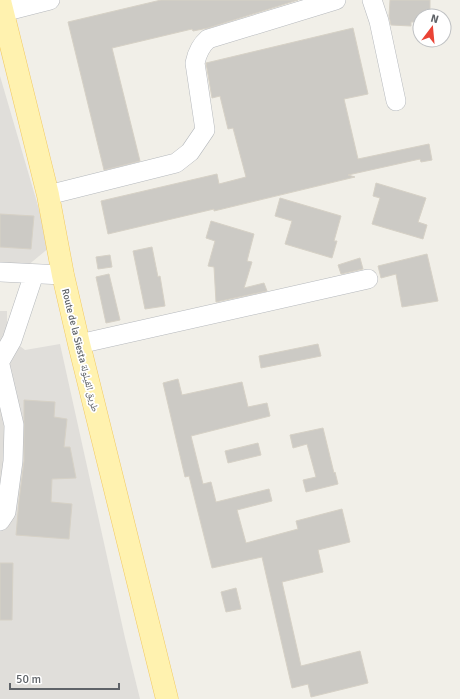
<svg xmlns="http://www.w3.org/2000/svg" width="460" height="699" font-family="Signika,'Noto Naskh Arabic',sans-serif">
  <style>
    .industrial { fill: #e0deda }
    .building { fill: #cccac5; stroke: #d6d1c6 }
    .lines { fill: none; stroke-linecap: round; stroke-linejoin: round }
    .minor-casing { stroke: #b5b8bc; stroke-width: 20 }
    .major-casing { stroke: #f2c960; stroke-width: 23 }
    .minor { stroke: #fff; stroke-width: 19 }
    .major { stroke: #fff2af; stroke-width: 22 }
    .labels { text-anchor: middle; stroke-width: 3.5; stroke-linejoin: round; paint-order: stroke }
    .street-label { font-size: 10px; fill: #5f6368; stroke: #fff }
  </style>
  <rect width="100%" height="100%" fill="#f1efe8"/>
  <path class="industrial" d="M 0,76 L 50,247 L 27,266 L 0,265 Z
    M 0,311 L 7,311 L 7,336 L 25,350 L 60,344 L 125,638 L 140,699 L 0,699 Z"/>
  <path class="building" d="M 161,0 L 298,0 L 208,28 L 193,31 L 192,29 L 112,48 L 140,161 L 104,170 L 68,22 Z
    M 390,0 L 430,0 L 430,16 L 420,16 L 420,22 L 411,22 L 411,26 L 391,25 L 389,16 Z
    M 353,28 L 368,94 L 344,99 L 358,159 L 429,144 L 432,160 L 421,162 L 420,159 L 348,175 L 355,177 L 214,211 L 214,209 L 108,234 L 101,201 L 217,174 L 219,184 L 246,177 L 233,128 L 228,129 L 220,96 L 212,98 L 206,63 Z
    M 376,183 L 426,198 L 418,222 L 427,225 L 423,239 L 372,224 L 380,198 L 373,196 Z
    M 280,198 L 341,216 L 334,241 L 337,241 L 332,258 L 285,244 L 292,221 L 275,216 Z
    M 0,214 L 34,216 L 31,249 L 0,247 Z
    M 211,221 L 254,234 L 247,261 L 252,262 L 244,288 L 264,283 L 267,291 L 216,302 L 214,267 L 208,266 L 215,241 L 206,238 Z
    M 152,247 L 158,277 L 160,276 L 165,306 L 145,309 L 133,251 Z
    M 427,254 L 438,301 L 402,307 L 396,274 L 381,278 L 378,266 Z
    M 110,255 L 112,267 L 98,269 L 96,257 Z
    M 360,258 L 363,269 L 341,274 L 338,265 Z
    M 109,274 L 120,320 L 106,323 L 96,277 Z
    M 318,344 L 321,356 L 261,368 L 259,356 Z
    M 178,379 L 182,395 L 242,382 L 248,407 L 267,403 L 270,416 L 191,436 L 203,484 L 211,482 L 216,502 L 269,489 L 272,501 L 237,510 L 246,543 L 298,529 L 296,521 L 342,509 L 350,542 L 318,550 L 323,572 L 282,582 L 301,666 L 360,651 L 368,683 L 311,697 L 308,684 L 292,688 L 262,557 L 212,568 L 189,476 L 185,477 L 163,383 Z
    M 24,400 L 55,402 L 54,417 L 67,419 L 64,447 L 70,447 L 76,478 L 52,479 L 51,502 L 72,504 L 69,539 L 16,535 L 19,501 L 24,461 Z
    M 323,428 L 334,473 L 335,472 L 338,484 L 306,492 L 303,480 L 316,477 L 307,444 L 293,448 L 290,435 Z
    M 258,443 L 261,455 L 228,463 L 225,451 Z
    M 0,563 L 13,563 L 12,620 L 0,620 Z
    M 236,588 L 241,609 L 226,612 L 221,592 Z"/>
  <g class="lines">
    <g class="minor-casing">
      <path id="minor" d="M 372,0 L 379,21 L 396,101
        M 3,12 L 50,0
        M 48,195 L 176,163 L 190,152 L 205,130 L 195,63 C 197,53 200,46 208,39 L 336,0
        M 0,272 L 63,275
        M 79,344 L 368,279
        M 0,361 L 12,340 L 34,274
        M 0,365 L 14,425 L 13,461 L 6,512 L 0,521"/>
    </g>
    <g class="major-casing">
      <path id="major" d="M 0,1 L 48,195 L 63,275 L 79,344 L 167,699"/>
    </g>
    <use href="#minor" class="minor"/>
    <use href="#major" class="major"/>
  </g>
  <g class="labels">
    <g class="street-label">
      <text transform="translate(81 350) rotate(76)" y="4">Route de la Siesta طريق القيلولة</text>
    </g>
  </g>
  <g transform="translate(432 28) rotate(16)"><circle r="19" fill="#ffffff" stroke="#bfc1c3"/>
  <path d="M0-3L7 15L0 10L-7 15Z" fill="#ea4335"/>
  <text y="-6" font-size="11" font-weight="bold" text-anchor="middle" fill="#5f6368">N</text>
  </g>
  <path d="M10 683v6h109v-6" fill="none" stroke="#5f6368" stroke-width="2"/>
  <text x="16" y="683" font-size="12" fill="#5f6368" stroke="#ffffff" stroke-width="3" paint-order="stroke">50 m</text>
</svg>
